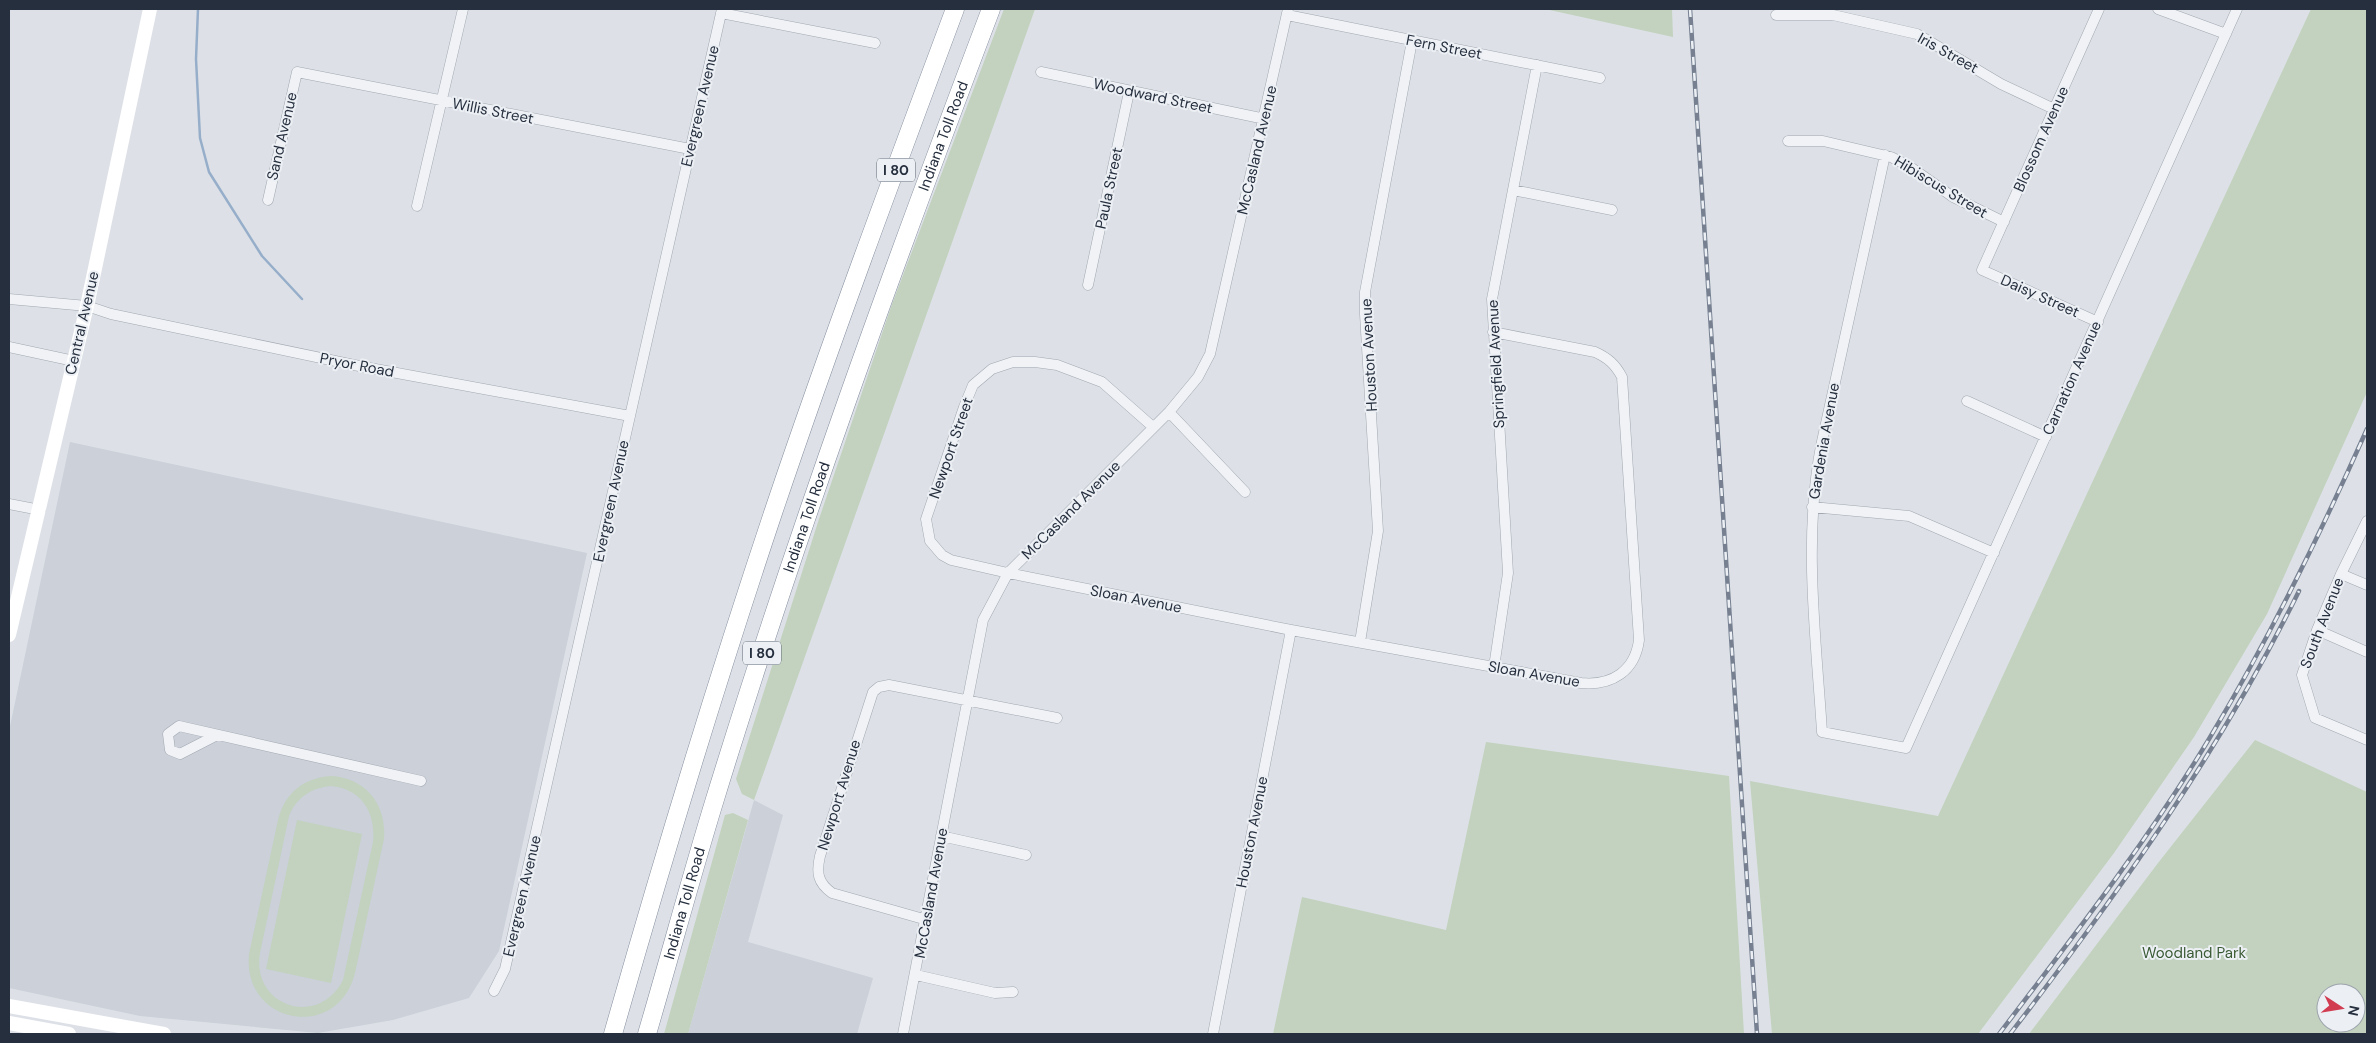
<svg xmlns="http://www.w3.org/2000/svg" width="2376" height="1043" font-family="'DM Sans',sans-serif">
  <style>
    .built { fill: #cbd0d9 }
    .green { fill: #c2d2be; fill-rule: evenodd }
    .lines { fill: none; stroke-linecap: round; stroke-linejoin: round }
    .stream { stroke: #96aec9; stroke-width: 2.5 }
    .street-casing { stroke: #a2a8b1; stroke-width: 11 }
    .highway-casing { stroke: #848e9e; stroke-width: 19 }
    .street { stroke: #f0f2f6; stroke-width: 10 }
    .secondary { stroke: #fff; stroke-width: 14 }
    .highway { stroke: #fff; stroke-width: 18 }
    .rail-casing { stroke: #768091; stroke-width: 4.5 }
    .rail { stroke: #ecf0f5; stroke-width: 2.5; stroke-dasharray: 8; stroke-linecap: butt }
    .labels { text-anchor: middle; stroke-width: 4; stroke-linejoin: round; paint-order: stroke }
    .shield { fill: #ecf0f5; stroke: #616975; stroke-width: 1 }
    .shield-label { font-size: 14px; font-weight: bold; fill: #262f3e }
    .street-label { font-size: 15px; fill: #262f3e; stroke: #ecf0f5 }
    .park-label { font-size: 15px; fill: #3a5a33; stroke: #ecf0f5 }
  </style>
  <rect width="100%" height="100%" fill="#dde1e7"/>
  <path class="built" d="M 70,442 L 587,553 L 499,951 L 469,998 L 393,1020 L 318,1033 L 140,1016 L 9,988 L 9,731 Z
    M 754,800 L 783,815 L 748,942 L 873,978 L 857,1034 L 688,1034 Z"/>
  <path class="green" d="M 1004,9 L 1035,9 L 754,800 L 742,794 L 736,779 L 819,519 L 892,304 Z
    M 1545,9 L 1672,9 L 1673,37 Z
    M 2311,9 L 2367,9 L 2367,392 L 2267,614 L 2194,737 L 2114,853 L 1978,1034 L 1772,1034 L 1750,781 L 1938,816 Z
    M 2255,740 L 2367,792 L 2367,1034 L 2029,1034 L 2158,863 ZM 2326,993 L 2356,993 L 2356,1023 L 2326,1023 Z
    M 1486,742 L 1729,776 L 1744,1034 L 1273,1034 L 1302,897 L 1446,930 Z
    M 331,776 C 366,778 387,805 384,839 L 355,973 C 338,1042 242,1025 249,954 L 278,820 C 285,793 303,778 331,776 ZM 331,786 C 362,789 376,813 373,842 L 343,980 C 318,1029 251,1006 260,953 L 289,816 C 297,797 311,788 331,786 Z
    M 733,813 L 748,820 L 688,1034 L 664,1034 L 725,815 Z
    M 297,820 L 362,834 L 331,983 L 266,969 Z"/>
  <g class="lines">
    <path class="stream" d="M 198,9 L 196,59 L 200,138 L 209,172 L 262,256 L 302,299"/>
    <g class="street-casing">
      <path id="street" d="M 2158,9 L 2226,34
        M 721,13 L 875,43
        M 1287,15 L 1600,78
        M 1776,15 L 1833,15 L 1917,34 L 2001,84 L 2054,109
        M 1041,72 L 1265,119
        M 1788,141 L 1823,141 L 1891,157 L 1909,166 L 1953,197 L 2004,222
        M 1885,155 L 1821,446 C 1803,540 1816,637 1822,732 L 1906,748 L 2237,9
        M 1513,190 L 1612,210
        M 268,200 L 297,72 L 690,149
        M 417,206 L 463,9
        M 1088,285 L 1129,92
        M 9,299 L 87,306 L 111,314 L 359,366 L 630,416
        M 2098,322 L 1982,270 L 2099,9
        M 9,347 L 74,361
        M 1967,401 L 2046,437
        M 1169,412 L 1245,492
        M 1153,427 L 1102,382 L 1057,365 L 1035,362 L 1013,362 L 992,369 L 973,385 L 964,407 L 926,519 L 930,541 L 942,555 L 951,560 L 1008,573 L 1291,630 L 1581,683 C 1612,686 1635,671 1639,640 L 1622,377 C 1615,364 1608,358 1595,352 L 1493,332
        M 9,504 L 40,510
        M 1812,507 L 1909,516 L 1994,553
        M 2367,521 L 2341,574 L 2317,630 L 2302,675 L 2315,718 L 2367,740
        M 2341,574 L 2367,585
        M 2317,630 L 2367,652
        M 1360,642 L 1378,531 L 1365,314 L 1365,292 L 1412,41
        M 1494,667 L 1508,573 L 1492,299 L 1537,65
        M 217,735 L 180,754 L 170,750 L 168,734 L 179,726 L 421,781
        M 941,836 L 1026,855
        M 927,920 L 832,893 C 818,883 816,873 820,856 L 873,692 L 879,687 L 889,685 L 1057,718
        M 916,975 L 995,993 L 1013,992
        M 494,991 L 505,969 L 722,9
        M 903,1034 L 983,620 L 1008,573 L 1169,412 L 1198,377 L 1210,354 L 1288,9
        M 1213,1034 L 1291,630"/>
    </g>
    <g class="highway-casing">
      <g id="highway">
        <path d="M 613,1034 C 663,858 716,683 774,510 C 831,341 893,175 955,9"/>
        <path id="s1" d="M 647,1034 C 670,956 691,877 715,799 C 797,532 892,270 991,9"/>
      </g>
    </g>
    <use href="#street" class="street"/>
    <path class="secondary" d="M 9,635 L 87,306 L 150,9
      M 9,1006 L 164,1034
      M 9,1023 L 69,1034"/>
    <use href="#highway" class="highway"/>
    <g class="rail-casing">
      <path id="rail" d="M 1690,9 L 1757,1034
        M 1999,1034 C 2072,938 2147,842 2209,739 C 2269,639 2320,535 2367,429
        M 2010,1034 C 2118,894 2221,750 2299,591"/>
    </g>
    <use href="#rail" class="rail"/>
  </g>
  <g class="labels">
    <g class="shield">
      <rect x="877" y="158.5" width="38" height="23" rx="4"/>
      <rect x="743" y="641.5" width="38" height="23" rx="4"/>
    </g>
    <g class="shield-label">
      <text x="896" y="175">I 80</text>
      <text x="762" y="658">I 80</text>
    </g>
    <g class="street-label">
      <text transform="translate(1444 47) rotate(11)" y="5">Fern Street</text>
      <text transform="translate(1948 53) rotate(29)" y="5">Iris Street</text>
      <text transform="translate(1153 96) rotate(12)" y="5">Woodward Street</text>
      <text transform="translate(700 106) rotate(-77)" y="5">Evergreen Avenue</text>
      <text transform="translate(493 111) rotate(11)" y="5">Willis Street</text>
      <text transform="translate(282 136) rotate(-77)" y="5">Sand Avenue</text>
      <text dy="5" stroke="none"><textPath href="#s1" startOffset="946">Indiana Toll Road</textPath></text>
      <text transform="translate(2041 139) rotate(-66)" y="5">Blossom Avenue</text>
      <text transform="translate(1257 150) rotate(-77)" y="5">McCasland Avenue</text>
      <text transform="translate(1941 187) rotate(31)" y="5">Hibiscus Street</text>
      <text transform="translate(1109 188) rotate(-78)" y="5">Paula Street</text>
      <text transform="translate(2040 296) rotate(24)" y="5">Daisy Street</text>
      <text transform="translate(82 323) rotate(-77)" y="5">Central Avenue</text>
      <text transform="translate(1369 355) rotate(-93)" y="5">Houston Avenue</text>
      <text transform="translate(1496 364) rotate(-93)" y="5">Springfield Avenue</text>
      <text transform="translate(357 365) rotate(11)" y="5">Pryor Road</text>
      <text transform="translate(2072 378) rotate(-66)" y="5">Carnation Avenue</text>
      <text transform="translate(1824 441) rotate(-80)" y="5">Gardenia Avenue</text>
      <text transform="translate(951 448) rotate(-71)" y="5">Newport Street</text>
      <text transform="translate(611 501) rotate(-78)" y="5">Evergreen Avenue</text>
      <text transform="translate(1071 510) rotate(-45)" y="5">McCasland Avenue</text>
      <text dy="5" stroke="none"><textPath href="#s1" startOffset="541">Indiana Toll Road</textPath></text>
      <text transform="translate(1136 599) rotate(11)" y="5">Sloan Avenue</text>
      <text transform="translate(2322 623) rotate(-69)" y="5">South Avenue</text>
      <text transform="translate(1534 674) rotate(10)" y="5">Sloan Avenue</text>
      <text transform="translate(839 795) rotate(-73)" y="5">Newport Avenue</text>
      <text transform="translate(1252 832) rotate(-79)" y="5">Houston Avenue</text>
      <text transform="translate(931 893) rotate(-80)" y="5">McCasland Avenue</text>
      <text transform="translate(522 896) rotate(-77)" y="5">Evergreen Avenue</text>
      <text dy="5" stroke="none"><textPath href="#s1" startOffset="136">Indiana Toll Road</textPath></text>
    </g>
    <g class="park-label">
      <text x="2194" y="958">Woodland Park</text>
    </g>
  </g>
  <rect width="2376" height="1043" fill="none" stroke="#262f3e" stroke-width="20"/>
  <g transform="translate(2341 1008) rotate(102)"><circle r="24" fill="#ecf0f5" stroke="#9da3ac"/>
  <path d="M0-4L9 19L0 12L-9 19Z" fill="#d23c51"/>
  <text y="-8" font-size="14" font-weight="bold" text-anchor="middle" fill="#262f3e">N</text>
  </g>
</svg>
